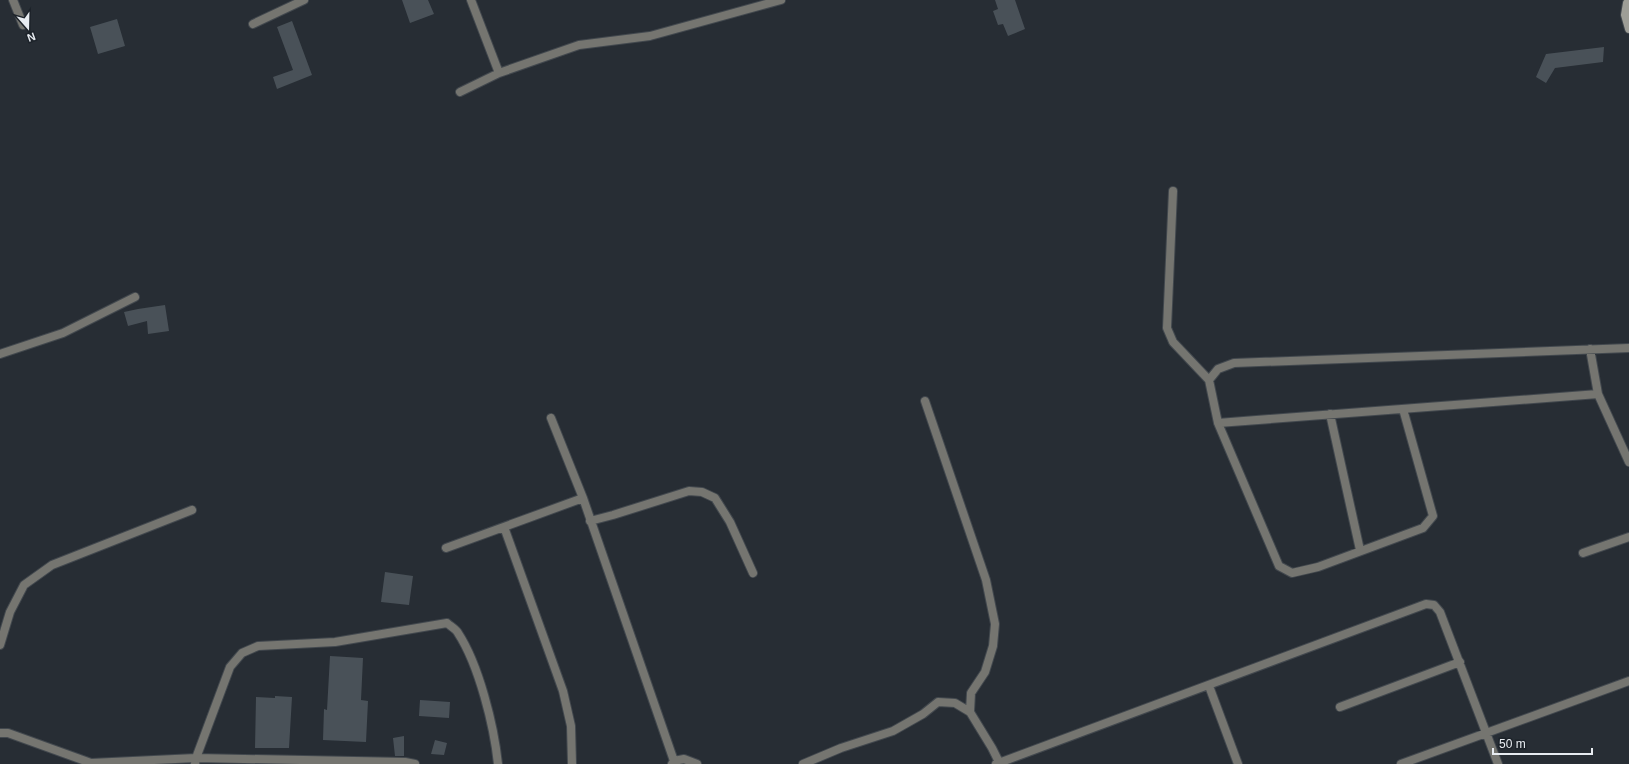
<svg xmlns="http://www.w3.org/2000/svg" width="1629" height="764" font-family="Arial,sans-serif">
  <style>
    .building { fill: #495158 }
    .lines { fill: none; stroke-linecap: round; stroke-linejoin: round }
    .street-casing { stroke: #42484e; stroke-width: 10 }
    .secondary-casing { stroke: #42484e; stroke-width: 10 }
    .street { stroke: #757570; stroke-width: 8 }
    .secondary { stroke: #9e9e97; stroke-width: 8 }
  </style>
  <rect width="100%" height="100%" fill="#272d34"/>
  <path class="building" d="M 402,0 L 428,0 L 434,14 L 410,23 Z
    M 995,0 L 1015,0 L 1025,29 L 1008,36 L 1003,24 L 998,25 L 993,11 L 998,9 Z
    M 117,19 L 125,46 L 98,54 L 90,27 Z
    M 292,21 L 312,75 L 277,89 L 273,77 L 293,70 L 277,27 Z
    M 1604,47 L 1603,62 L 1555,68 L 1546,83 L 1536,77 L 1546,54 Z
    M 165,305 L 169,331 L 148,334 L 147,321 L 128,326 L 124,312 L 138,309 Z
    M 385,572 L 413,576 L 409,605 L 381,602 Z
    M 330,656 L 363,658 L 361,700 L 368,701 L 366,742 L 323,740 L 324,709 L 327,710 Z
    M 275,696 L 292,697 L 289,748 L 255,748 L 256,697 L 275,698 Z
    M 420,700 L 450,702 L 449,718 L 419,716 Z
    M 404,736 L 404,756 L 395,756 L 393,738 Z
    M 435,740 L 447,743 L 444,755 L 431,754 Z"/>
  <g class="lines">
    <g class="street-casing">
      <path id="street" d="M 13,0 L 23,25
        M 471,0 L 499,73
        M 253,24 L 304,0
        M 460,92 L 499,73 L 579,45 L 650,36 L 781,0
        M 1173,191 L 1167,328 L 1173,342 L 1209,380
        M 1590,349 L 1598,394 L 1629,462
        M 0,354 L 63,333 L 135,297
        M 925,401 L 986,580 L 995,624 L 993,646 L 985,672 L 971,693 L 970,712
        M 1403,409 L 1433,516 L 1423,528 L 1318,567 L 1292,573 L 1279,566 L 1218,423 L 1209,380 L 1218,369 L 1234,363 L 1629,348
        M 1330,414 L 1360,550
        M 551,418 L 583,498 L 674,761
        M 1218,423 L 1598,394
        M 590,521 L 613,515 L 689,491 L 702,492 L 715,498 L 730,522 L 753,573
        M 504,527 L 563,691 L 571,726 L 572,764
        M 446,548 L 583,498
        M 1583,553 L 1629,537
        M 0,645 L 10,612 L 24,585 L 52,565 L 192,510
        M 1209,686 L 1238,764
        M 1340,707 L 1460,662
        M 0,733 L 8,733 L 91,763 L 196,758 L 405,762 L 415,764
        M 195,764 L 196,758 L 230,667 L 242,653 L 258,646 L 335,642 L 447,623 C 450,626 456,629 458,633 C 479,665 494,726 498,764
        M 672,764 L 674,761 L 684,759 L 697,764
        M 803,764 L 841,748 L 893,731 L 923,714 L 938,702 L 955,703 L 970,712 L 992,748 L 1000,764
        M 996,764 L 1426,604 L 1434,605 L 1440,612 L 1498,764
        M 1401,764 L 1629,681"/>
    </g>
    <g class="secondary-casing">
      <path id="secondary" d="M 1629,2 L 1627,3 L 1625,15 L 1629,29"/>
    </g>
    <use href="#street" class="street"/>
    <use href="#secondary" class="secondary"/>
  </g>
  <g transform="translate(28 28) rotate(160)" stroke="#1d232a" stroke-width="3" paint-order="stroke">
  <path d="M0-3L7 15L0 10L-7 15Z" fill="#e8ecf1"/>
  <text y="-6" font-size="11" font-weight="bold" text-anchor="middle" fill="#e8ecf1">N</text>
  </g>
  <path d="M1493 748v6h99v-6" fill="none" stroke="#e8ecf1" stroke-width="2"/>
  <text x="1499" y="748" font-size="12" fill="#e8ecf1" stroke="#1d232a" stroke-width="3" paint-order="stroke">50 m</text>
</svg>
